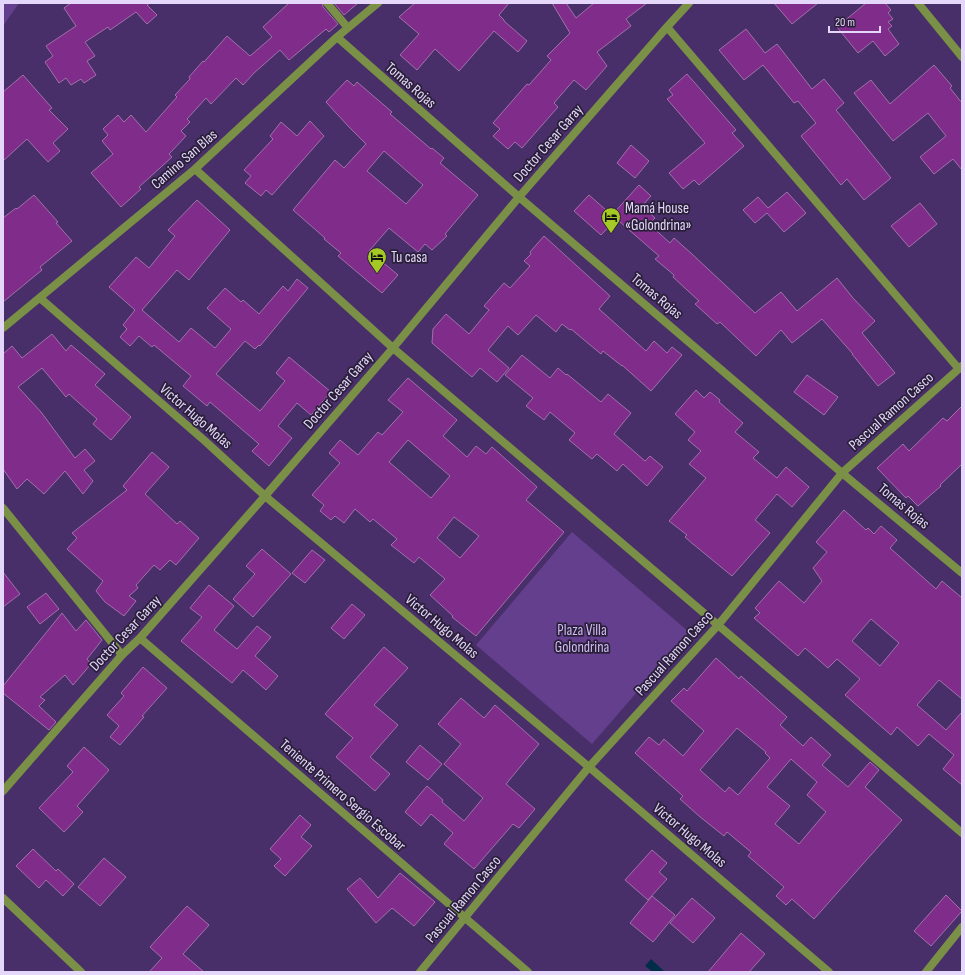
<svg xmlns="http://www.w3.org/2000/svg" width="965" height="975" font-family="'Sofia Sans Condensed',sans-serif">
  <style>
    .green { fill: #633f8e }
    .water { fill: #022d48 }
    .building { fill: #7f2c8b; stroke: #a171a8; fill-rule: evenodd }
    .lines { fill: none; stroke-linecap: round; stroke-linejoin: round }
    .minor { stroke: #7b9047; stroke-width: 8 }
    .tertiary { stroke: #7b9047; stroke-width: 8 }
    .labels { text-anchor: middle; stroke-width: 3.5; stroke-linejoin: round; paint-order: stroke }
    .street-label { font-size: 15px; fill: #e4d7fa; stroke: #2a1f39 }
    .poi-label { font-size: 15px; fill: #e4d7fa; stroke: #2a1f39; text-anchor: start }
    .park-label { font-size: 15px; fill: #cfbaf1; stroke: #2a1f39 }
  </style>
  <rect width="100%" height="100%" fill="#492f69"/>
  <path class="green" d="M 3,3 L 19,3 L 3,26 Z
    M 572,532 L 689,632 L 592,744 L 476,645 Z"/>
  <path class="water" d="M 651,959 L 665,972 L 653,972 L 645,966 Z"/>
  <path class="building" d="M 71,3 L 150,3 L 147,5 L 157,15 L 147,24 L 136,12 L 110,30 L 108,27 L 85,42 L 95,56 L 87,61 L 96,75 L 84,83 L 81,79 L 71,85 L 66,78 L 59,83 L 45,62 L 53,56 L 46,46 L 76,26 L 64,8 Z
    M 289,3 L 322,3 L 323,7 L 338,24 L 329,32 L 326,29 L 289,60 L 280,50 L 254,73 L 243,85 L 236,78 L 211,104 L 206,98 L 187,119 L 190,122 L 181,131 L 186,136 L 169,154 L 172,157 L 139,187 L 141,189 L 121,207 L 91,173 L 113,154 L 102,141 L 108,135 L 103,129 L 118,115 L 124,122 L 131,115 L 146,132 L 177,97 L 175,95 L 190,79 L 189,77 L 203,61 L 204,62 L 227,36 L 250,56 L 272,37 L 263,27 Z
    M 334,3 L 358,3 L 344,15 Z
    M 415,3 L 509,3 L 499,15 L 504,20 L 504,21 L 527,41 L 518,52 L 494,31 L 459,71 L 435,49 L 417,70 L 400,55 L 419,34 L 399,17 Z
    M 552,3 L 566,3 L 576,18 L 594,3 L 647,3 L 626,19 L 631,26 L 597,52 L 607,66 L 586,90 L 574,80 L 554,103 L 558,107 L 522,148 L 515,142 L 508,149 L 493,136 L 500,129 L 493,123 L 527,84 L 529,85 L 551,60 L 547,56 L 570,33 Z
    M 774,3 L 818,3 L 792,24 Z
    M 866,3 L 885,3 L 891,10 L 888,13 L 893,19 L 888,22 L 892,26 L 888,29 L 899,44 L 885,56 L 873,41 L 858,53 L 837,27 Z
    M 746,29 L 765,53 L 777,44 L 812,89 L 824,79 L 844,103 L 836,110 L 891,178 L 864,200 L 847,179 L 841,185 L 801,136 L 816,123 L 798,101 L 794,103 L 763,65 L 744,80 L 719,50 Z
    M 934,65 L 952,86 L 950,88 L 962,103 L 962,170 L 953,159 L 934,174 L 920,157 L 946,136 L 928,113 L 893,141 L 854,93 L 871,80 L 890,104 Z
    M 687,74 L 736,130 L 732,133 L 744,146 L 699,185 L 694,180 L 683,189 L 669,173 L 705,143 L 667,99 L 673,95 L 669,90 Z
    M 23,75 L 52,108 L 49,110 L 68,129 L 53,143 L 60,151 L 48,162 L 27,139 L 3,161 L 3,92 Z
    M 347,80 L 354,86 L 357,82 L 392,112 L 390,114 L 431,149 L 432,148 L 444,158 L 440,163 L 478,195 L 445,234 L 447,236 L 432,250 L 425,244 L 418,252 L 389,228 L 369,251 L 398,275 L 382,293 L 338,256 L 341,253 L 324,239 L 325,238 L 293,210 L 335,160 L 344,168 L 366,144 L 349,127 L 326,102 ZM 384,151 L 423,185 L 406,204 L 367,171 Z
    M 310,121 L 324,136 L 272,195 L 266,190 L 261,196 L 245,183 L 251,176 L 244,170 L 273,139 L 270,136 L 281,122 L 297,136 Z
    M 631,145 L 649,161 L 635,178 L 617,163 Z
    M 639,185 L 651,196 L 642,206 L 655,218 L 649,224 L 670,243 L 674,238 L 693,255 L 755,313 L 781,292 L 797,311 L 837,278 L 853,298 L 875,321 L 862,333 L 895,373 L 878,386 L 852,354 L 853,354 L 822,319 L 792,343 L 781,330 L 756,356 L 720,322 L 717,324 L 695,304 L 699,301 L 673,277 L 674,275 L 655,259 L 659,256 L 612,215 Z
    M 787,192 L 806,213 L 784,232 L 767,213 L 755,223 L 743,210 L 758,197 L 768,208 Z
    M 34,195 L 58,222 L 56,223 L 72,241 L 40,267 L 42,270 L 3,302 L 3,218 L 16,208 L 17,209 Z
    M 589,195 L 616,219 L 601,235 L 574,211 Z
    M 197,200 L 230,230 L 189,280 L 177,270 L 142,310 L 179,342 L 191,328 L 215,348 L 231,329 L 207,308 L 225,288 L 241,302 L 243,300 L 259,314 L 283,286 L 288,291 L 297,279 L 308,288 L 260,346 L 259,345 L 255,349 L 245,341 L 216,374 L 260,411 L 285,381 L 276,373 L 289,357 L 331,392 L 311,415 L 297,403 L 278,426 L 292,438 L 269,466 L 252,451 L 259,444 L 210,402 L 207,406 L 183,386 L 191,376 L 154,345 L 152,347 L 139,336 L 130,346 L 120,337 L 127,329 L 123,325 L 135,310 L 109,287 L 136,257 L 149,268 L 175,236 L 168,230 Z
    M 920,203 L 937,224 L 909,247 L 891,226 Z
    M 544,236 L 610,296 L 599,309 L 646,351 L 654,341 L 667,353 L 672,347 L 682,355 L 651,391 L 622,365 L 622,366 L 603,351 L 601,354 L 571,329 L 570,330 L 562,324 L 556,332 L 536,315 L 518,335 L 508,326 L 488,350 L 509,368 L 497,382 L 480,368 L 472,377 L 432,343 L 433,329 L 446,314 L 469,334 L 489,310 L 484,306 L 497,291 L 504,283 L 510,288 L 530,266 L 524,261 L 531,254 L 530,252 Z
    M 52,334 L 66,351 L 71,345 L 105,374 L 95,385 L 131,417 L 111,440 L 93,424 L 97,419 L 69,394 L 66,397 L 42,368 L 18,387 L 41,412 L 75,458 L 85,449 L 95,461 L 84,470 L 93,481 L 83,494 L 65,471 L 44,494 L 27,479 L 17,489 L 3,469 L 3,354 L 12,346 L 22,358 Z
    M 522,355 L 550,378 L 558,368 L 566,375 L 567,374 L 601,402 L 608,394 L 631,413 L 614,434 L 645,461 L 650,456 L 663,467 L 647,486 L 623,464 L 617,471 L 597,454 L 592,459 L 569,440 L 575,433 L 550,412 L 544,420 L 526,406 L 533,398 L 505,375 Z
    M 807,375 L 838,397 L 824,415 L 794,392 Z
    M 408,378 L 457,420 L 443,436 L 467,457 L 476,446 L 486,454 L 492,447 L 537,487 L 526,500 L 564,532 L 476,636 L 452,617 L 453,616 L 430,595 L 445,579 L 419,557 L 414,563 L 391,545 L 397,539 L 373,519 L 370,522 L 355,509 L 344,523 L 335,516 L 331,520 L 320,511 L 324,505 L 312,495 L 340,463 L 329,453 L 340,440 L 358,455 L 378,432 L 382,435 L 403,412 L 388,400 ZM 408,440 L 450,476 L 431,498 L 389,462 ZM 454,517 L 479,536 L 460,558 L 437,538 Z
    M 696,390 L 704,398 L 710,392 L 720,400 L 719,402 L 743,423 L 735,432 L 759,452 L 753,458 L 777,478 L 786,467 L 809,487 L 792,507 L 777,494 L 755,520 L 770,533 L 732,576 L 693,544 L 685,537 L 687,535 L 669,521 L 706,478 L 689,464 L 701,451 L 688,440 L 695,432 L 675,414 Z
    M 962,406 L 962,464 L 940,485 L 941,486 L 918,506 L 908,496 L 906,498 L 877,468 L 903,444 L 909,451 L 943,418 L 947,421 Z
    M 152,452 L 169,467 L 145,494 L 177,524 L 180,521 L 199,538 L 176,565 L 170,560 L 160,570 L 154,565 L 136,585 L 138,588 L 129,596 L 136,601 L 124,616 L 105,602 L 96,591 L 103,581 L 67,549 L 77,538 L 72,533 L 127,490 L 123,486 Z
    M 844,510 L 866,530 L 868,528 L 874,534 L 881,526 L 897,540 L 890,548 L 936,589 L 942,581 L 962,598 L 962,699 L 939,680 L 917,705 L 946,730 L 962,712 L 962,785 L 943,769 L 954,755 L 929,734 L 918,746 L 897,727 L 891,735 L 845,695 L 860,679 L 837,659 L 828,668 L 805,648 L 798,656 L 754,618 L 760,613 L 755,608 L 779,581 L 804,603 L 822,581 L 813,568 L 827,552 L 816,542 ZM 871,619 L 899,643 L 880,666 L 852,641 Z
    M 262,549 L 291,574 L 253,617 L 233,599 L 255,574 L 246,566 Z
    M 312,550 L 325,560 L 305,583 L 292,573 Z
    M 3,572 L 20,594 L 3,607 Z
    M 209,585 L 234,606 L 214,630 L 237,649 L 257,626 L 271,637 L 255,656 L 278,676 L 266,690 L 243,670 L 232,683 L 181,641 L 202,617 L 190,608 Z
    M 46,593 L 59,609 L 40,624 L 27,607 Z
    M 352,604 L 365,615 L 344,639 L 331,628 Z
    M 62,613 L 76,631 L 86,620 L 102,640 L 87,659 L 91,664 L 73,685 L 65,675 L 40,697 L 45,700 L 39,706 L 56,722 L 49,730 L 3,693 L 3,686 Z
    M 384,647 L 408,668 L 374,705 L 398,725 L 370,757 L 390,774 L 375,791 L 336,757 L 353,738 L 325,714 Z
    M 716,658 L 739,679 L 741,676 L 787,717 L 780,725 L 803,746 L 811,737 L 831,755 L 822,765 L 848,787 L 870,762 L 879,770 L 865,787 L 902,820 L 814,919 L 792,899 L 786,905 L 776,896 L 784,887 L 748,856 L 751,852 L 727,832 L 724,836 L 699,816 L 680,799 L 683,796 L 635,753 L 649,737 L 659,745 L 664,739 L 683,756 L 704,731 L 671,701 L 684,688 L 687,691 ZM 737,728 L 766,752 L 765,753 L 770,758 L 738,795 L 729,787 L 725,792 L 700,770 ZM 791,759 L 817,782 L 807,795 L 826,812 L 799,844 L 775,824 L 790,806 L 767,787 Z
    M 143,667 L 167,688 L 142,716 L 144,717 L 120,745 L 110,737 L 119,726 L 107,715 L 124,696 L 121,693 Z
    M 461,698 L 484,718 L 495,705 L 539,744 L 506,784 L 535,809 L 519,828 L 513,824 L 474,869 L 444,844 L 453,833 L 431,814 L 421,826 L 405,812 L 427,786 L 443,800 L 442,802 L 464,821 L 483,798 L 444,764 L 461,744 L 438,724 Z
    M 420,745 L 442,764 L 428,780 L 406,762 Z
    M 84,747 L 109,770 L 77,806 L 83,812 L 64,832 L 39,808 L 73,772 L 67,766 Z
    M 300,815 L 311,825 L 301,837 L 312,846 L 285,876 L 274,866 L 281,859 L 270,849 Z
    M 33,849 L 56,871 L 58,869 L 74,884 L 63,896 L 46,880 L 39,888 L 16,866 Z
    M 652,850 L 667,863 L 659,872 L 667,879 L 648,900 L 625,880 Z
    M 104,858 L 126,877 L 100,906 L 78,887 Z
    M 400,873 L 435,902 L 414,926 L 392,908 L 376,923 L 347,889 L 360,878 L 378,898 Z
    M 946,895 L 962,911 L 931,946 L 914,931 Z
    M 652,896 L 675,915 L 653,942 L 630,923 Z
    M 692,898 L 715,918 L 693,943 L 670,923 Z
    M 187,906 L 209,925 L 183,954 L 204,972 L 149,972 L 162,958 L 150,947 Z
    M 741,933 L 765,954 L 749,972 L 708,972 Z"/>
  <g class="lines">
    <path class="minor" d="M 327,3 L 348,28
      M 918,3 L 962,57
      M 667,27 L 959,369
      M 337,37 L 519,197 L 842,473 L 962,573
      M 195,169 L 393,348 L 962,833
      M 40,298 L 205,441 L 265,496 L 589,767 L 829,972
      M 3,328 L 195,169 L 337,37 L 378,3
      M 3,508 L 122,655
      M 140,638 L 528,972
      M 3,791 L 122,655 L 140,638 L 265,496 L 393,348 L 519,197 L 667,27 L 689,3
      M 420,972 L 589,767 L 719,624 L 842,473 L 962,366
      M 926,972 L 962,927"/>
    <path class="tertiary" d="M 3,898 L 81,972"/>
  </g>
  <defs>
    <g id="hotel-pin" transform="scale(1)"><path d="M0 17L-7.5 6A9.5 9.5 0 1 1 7.5 6Z" fill="#a4c824" stroke="#2a1f39"/><path d="M-6-4.5h1.5V1H6V5H4.5V3h-9V5H-6ZM-4 0a1.8 1.8 0 1 1 3.6 0ZM.5 0V-2.5h3Q6-2.5 6 0Z" fill="#111"/></g>
  </defs>
  <g fill-rule="evenodd">
    <use href="#hotel-pin" x="611" y="217"/>
    <use href="#hotel-pin" x="377" y="257"/>
  </g>
  <g class="labels">
    <g class="street-label">
      <text transform="translate(411 85) rotate(41)" y="5">Tomas Rojas</text>
      <text transform="translate(548 143) rotate(-49)" y="5">Doctor Cesar Garay</text>
      <text transform="translate(184 159) rotate(-41)" y="5">Camino San Blas</text>
      <text transform="translate(657 296) rotate(40)" y="5">Tomas Rojas</text>
      <text transform="translate(338 390) rotate(-49)" y="5">Doctor Cesar Garay</text>
      <text transform="translate(891 411) rotate(-42)" y="5">Pascual Ramon Casco</text>
      <text transform="translate(196 416) rotate(41)" y="5">Victor Hugo Molas</text>
      <text transform="translate(904 506) rotate(40)" y="5">Tomas Rojas</text>
      <text transform="translate(442 626) rotate(40)" y="5">Victor Hugo Molas</text>
      <text transform="translate(125 633) rotate(-47)" y="5">Doctor Cesar Garay</text>
      <text transform="translate(674 653) rotate(-48)" y="5">Pascual Ramon Casco</text>
      <text transform="translate(343 795) rotate(41)" y="5">Teniente Primero Sergio Escobar</text>
      <text transform="translate(690 835) rotate(40)" y="5">Victor Hugo Molas</text>
      <text transform="translate(463 899) rotate(-50)" y="5">Pascual Ramon Casco</text>
    </g>
    <g class="poi-label">
      <text x="625" y="213">Mamá House<tspan x="625" dy="17">«Golondrina»</tspan></text>
      <text x="391" y="262">Tu casa</text>
    </g>
    <g class="park-label">
      <text x="582" y="635">Plaza Villa<tspan x="582" dy="17">Golondrina</tspan></text>
    </g>
  </g>
  <rect width="965" height="975" fill="none" stroke="#e4d7fa" stroke-width="8"/>
  <path d="M829 26v6h51v-6" fill="none" stroke="#e4d7fa" stroke-width="2"/>
  <text x="835" y="26" font-size="12" fill="#e4d7fa" stroke="#2a1f39" stroke-width="3" paint-order="stroke">20 m</text>
</svg>
